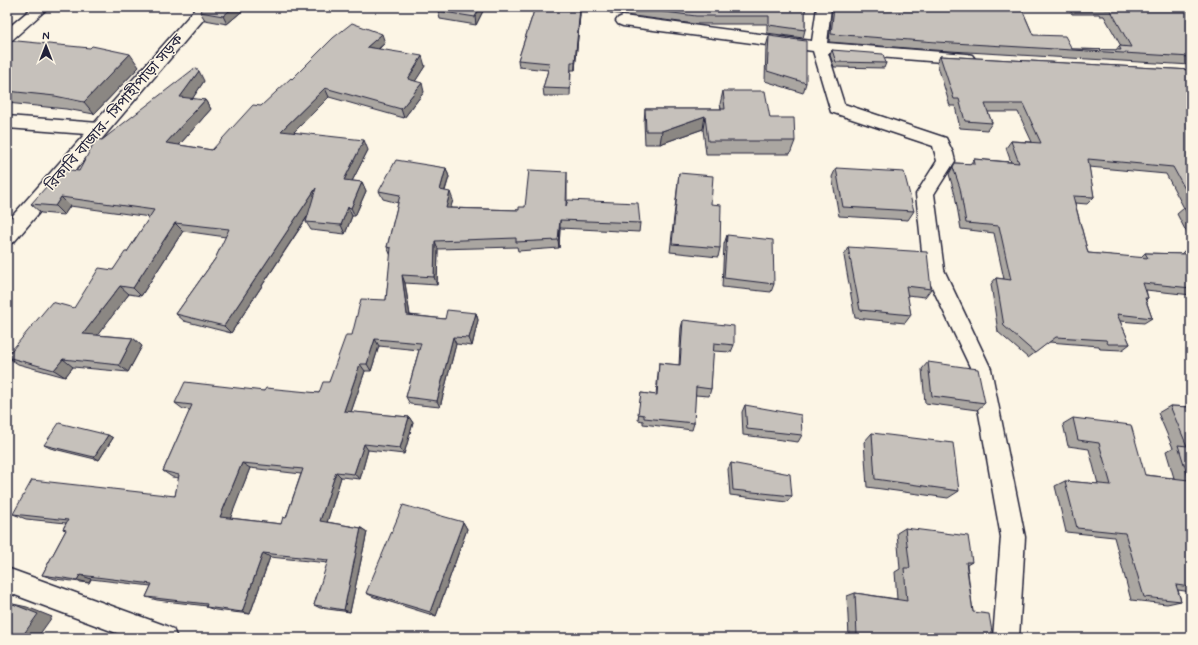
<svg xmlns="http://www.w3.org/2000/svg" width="1198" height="645" font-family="Mynerve,'Noto Sans Bengali',sans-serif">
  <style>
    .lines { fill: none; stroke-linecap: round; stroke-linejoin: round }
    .street-casing { stroke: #22223b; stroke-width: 3 }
    .secondary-casing { stroke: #22223b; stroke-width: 3 }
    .street { fill: #fcf5e5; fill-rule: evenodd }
    .secondary { fill: #fcf5e5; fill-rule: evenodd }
    .wall { fill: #aaa6a1; stroke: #22223b; fill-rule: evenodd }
    .shaded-wall { fill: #8b8783; stroke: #22223b }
    .building { fill: #c6c1bb; stroke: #22223b; fill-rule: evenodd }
    .labels { text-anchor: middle; stroke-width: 3; stroke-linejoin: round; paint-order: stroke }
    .street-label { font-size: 15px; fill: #22223b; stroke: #fcf5e5 }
  </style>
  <rect width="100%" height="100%" fill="#fcf5e5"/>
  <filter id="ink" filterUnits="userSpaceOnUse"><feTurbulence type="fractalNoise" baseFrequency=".025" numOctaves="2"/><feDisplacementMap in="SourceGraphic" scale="8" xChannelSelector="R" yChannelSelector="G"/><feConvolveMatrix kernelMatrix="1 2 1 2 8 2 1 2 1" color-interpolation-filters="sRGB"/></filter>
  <g filter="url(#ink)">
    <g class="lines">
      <g class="street-casing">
        <path id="street" d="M 33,7 L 49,7 L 12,40 L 7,42 L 7,29 Z
          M 817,7 L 831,7 L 827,43 L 967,54 L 972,55 L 975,59 L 972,63 L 967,64 L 828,53 L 844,104 L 946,138 L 953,153 L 955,161 L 934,194 L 944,270 L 991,369 L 1025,537 L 1019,638 L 993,638 L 1001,537 L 971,369 L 924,270 L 916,194 L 937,161 L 933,146 L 831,112 L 813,51 L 623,26 L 618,24 L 616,21 L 618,18 L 623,16 L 812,41 Z
          M 7,116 L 99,123 L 105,125 L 107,129 L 105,133 L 99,135 L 7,128 Z
          M 7,568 L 164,625 L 173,629 L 177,638 L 130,638 L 7,592 Z"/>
      </g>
      <g class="secondary-casing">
        <path id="secondary" d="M 197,7 L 214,7 L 14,242 L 7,244 L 7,222 Z"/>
      </g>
      <use href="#street" class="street"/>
      <use href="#secondary" class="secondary"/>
    </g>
    <path class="wall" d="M 204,7 L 247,7 L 227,24 L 205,20 L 200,12 Z
      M 440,7 L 485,7 L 476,25 L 440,19 L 438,11 Z
      M 610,7 L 805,7 L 805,30 L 803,38 L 767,33 L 767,24 L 695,24 L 610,13 Z
      M 832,7 L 1021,7 L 1033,35 L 1072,49 L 1116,50 L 1119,46 L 1121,46 L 1104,16 L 1100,16 L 1099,14 L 1072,14 L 1068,7 L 1188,7 L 1191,12 L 1191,65 L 933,50 L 829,42 Z
      M 580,8 L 580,15 L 575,70 L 571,70 L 570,96 L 544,96 L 543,88 L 548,70 L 519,67 L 518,60 L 533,14 Z
      M 769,36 L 806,83 L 803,93 L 765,81 L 766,46 Z
      M 7,40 L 139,67 L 94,114 L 66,109 L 7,103 Z
      M 385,43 L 379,49 L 425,66 L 415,81 L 424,92 L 404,118 L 329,97 L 294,132 L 368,150 L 352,181 L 362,182 L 366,191 L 355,216 L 352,216 L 345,234 L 311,230 L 306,222 L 308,216 L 231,333 L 184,321 L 176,314 L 215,259 L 226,237 L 183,231 L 141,296 L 129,294 L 97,335 L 133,338 L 142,346 L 128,372 L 73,367 L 65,377 L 18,364 L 7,357 L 74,308 L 113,270 L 127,252 L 150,217 L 70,206 L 64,215 L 41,213 L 31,204 L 79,171 L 102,140 L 204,81 L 192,99 L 205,100 L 211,109 L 179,145 L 212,150 L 292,79 Z
      M 832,50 L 886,63 L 884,68 L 834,67 L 830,55 Z
      M 940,56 L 1191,70 L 1191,241 L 1177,214 L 1184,208 L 1166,174 L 1089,167 L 1094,197 L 1087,204 L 1075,203 L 1088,253 L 1140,258 L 1145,253 L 1181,254 L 1185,250 L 1191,251 L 1191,295 L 1146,290 L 1148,298 L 1146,300 L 1152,318 L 1144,323 L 1120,321 L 1130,344 L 1122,350 L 1100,349 L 1099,346 L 1049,342 L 1028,358 L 998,332 L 991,284 L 996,278 L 1004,279 L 994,233 L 961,229 L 955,195 L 949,174 L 955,163 L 970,164 L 974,159 L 1011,162 L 1006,148 L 1011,141 L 1032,142 L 1018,112 L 988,112 L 992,123 L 987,130 L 960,128 L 955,106 L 950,106 L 937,63 Z
      M 723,91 L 770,118 L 795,141 L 790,154 L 706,154 L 703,129 L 660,144 L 645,144 L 644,122 L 645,109 L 721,109 L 720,104 Z
      M 446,168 L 449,177 L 445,191 L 453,200 L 450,208 L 519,210 L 525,207 L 567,172 L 567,204 L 640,223 L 639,232 L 560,228 L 559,248 L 518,251 L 517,247 L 438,249 L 437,285 L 405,283 L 410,315 L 445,319 L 476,313 L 478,320 L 472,346 L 456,344 L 440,407 L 410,404 L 406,397 L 419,350 L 379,346 L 371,371 L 365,371 L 351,412 L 409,417 L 413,423 L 404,454 L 368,450 L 360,479 L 341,477 L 327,522 L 361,528 L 367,532 L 350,612 L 320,608 L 314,605 L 328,563 L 270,557 L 250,614 L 215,610 L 206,607 L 207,606 L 157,600 L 146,597 L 151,586 L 91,579 L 89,583 L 55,579 L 42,575 L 66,530 L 63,529 L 66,523 L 26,519 L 13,514 L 175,496 L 179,478 L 172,477 L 163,471 L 190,410 L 183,409 L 175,403 L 264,391 L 319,393 L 329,382 L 352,335 L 386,300 L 391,256 L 387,247 L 398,203 L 383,199 L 379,191 ZM 250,468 L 301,474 L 286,518 L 281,524 L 230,518 Z
      M 836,168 L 914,211 L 908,220 L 839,216 L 832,177 Z
      M 679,173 L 711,204 L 720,248 L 718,257 L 670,252 Z
      M 727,235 L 774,284 L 771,292 L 722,287 L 724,244 Z
      M 848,247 L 931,289 L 925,297 L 907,295 L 911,315 L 905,323 L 855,318 L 844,256 Z
      M 683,320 L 734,345 L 731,352 L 713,351 L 711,389 L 709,396 L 695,395 L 694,423 L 692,430 L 643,424 L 643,421 L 638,420 L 641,393 L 656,395 L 659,363 L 679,365 L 681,328 Z
      M 928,362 L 985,403 L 977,410 L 925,403 L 922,369 Z
      M 745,405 L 802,435 L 798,442 L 743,435 L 742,412 Z
      M 1170,406 L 1191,407 L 1191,592 L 1178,590 L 1181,601 L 1167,604 L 1131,600 L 1114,537 L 1066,532 L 1055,486 L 1065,481 L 1098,484 L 1089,449 L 1068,446 L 1063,424 L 1073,418 L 1145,475 L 1174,478 L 1166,451 L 1173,448 L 1158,413 Z
      M 872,433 L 959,491 L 948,498 L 867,487 L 864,442 Z
      M 108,435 L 113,438 L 99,460 L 50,448 L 44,445 Z
      M 731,463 L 792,496 L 787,502 L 730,495 L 728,469 Z
      M 463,522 L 467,529 L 436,616 L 374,597 L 366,593 Z
      M 905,528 L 972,562 L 967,565 L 973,612 L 993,638 L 852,638 L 849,637 L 847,596 L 855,593 L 897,599 L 895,572 L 900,569 L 897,533 Z"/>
    <path class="shaded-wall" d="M 234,7 L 247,7 L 227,24 L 223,16 Z
      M 480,7 L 485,7 L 476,25 L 475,17 Z
      M 580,8 L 580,15 L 575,70 L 575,62 Z
      M 382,34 L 385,43 L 370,56 L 367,47 Z
      M 130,54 L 139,67 L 94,114 L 84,102 Z
      M 422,56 L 425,66 L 411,88 L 408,79 Z
      M 199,71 L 204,81 L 187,107 L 180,97 Z
      M 422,83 L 424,92 L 404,118 L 401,109 Z
      M 325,88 L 329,97 L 286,140 L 281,131 Z
      M 205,100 L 211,109 L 173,152 L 166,143 Z
      M 705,116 L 703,129 L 660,144 L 662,131 Z
      M 364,140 L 368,150 L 348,189 L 344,180 Z
      M 446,168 L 449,177 L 442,199 L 440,190 Z
      M 362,182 L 366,191 L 355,216 L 351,208 Z
      M 316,188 L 320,197 L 231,333 L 224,326 Z
      M 450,192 L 453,200 L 448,217 L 446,208 Z
      M 61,197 L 70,206 L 64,215 L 55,206 Z
      M 348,207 L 352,216 L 345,234 L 341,225 Z
      M 560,220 L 560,228 L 559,248 L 558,240 Z
      M 175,223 L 183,231 L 141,296 L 133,288 Z
      M 435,241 L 438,249 L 437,285 L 434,277 Z
      M 402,275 L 405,283 L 411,323 L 407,315 Z
      M 120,286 L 129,294 L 93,341 L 83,334 Z
      M 476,313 L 478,320 L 472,346 L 469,338 Z
      M 453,337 L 456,344 L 440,407 L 437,401 Z
      M 133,338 L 142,346 L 128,372 L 119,365 Z
      M 375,339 L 379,346 L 371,371 L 367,364 Z
      M 63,359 L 73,367 L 65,377 L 54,370 Z
      M 360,364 L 365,371 L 349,418 L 344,411 Z
      M 7,417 L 10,418 L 7,424 Z
      M 409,417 L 413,423 L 404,454 L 400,448 Z
      M 108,435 L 113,438 L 99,460 L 94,457 Z
      M 364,444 L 368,450 L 360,479 L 354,474 Z
      M 242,463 L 250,468 L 229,522 L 220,517 Z
      M 336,472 L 341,477 L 326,526 L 320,521 Z
      M 463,522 L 467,529 L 436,616 L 430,612 Z
      M 361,528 L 367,532 L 350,612 L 344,610 Z
      M 263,553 L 270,557 L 250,614 L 242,612 Z
      M 80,575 L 91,579 L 89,583 L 77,580 Z
      M 13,604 L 27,607 L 52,617 L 37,638 L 21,638 Z"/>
    <path class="building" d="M 204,7 L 234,7 L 223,16 L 200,12 Z
      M 440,7 L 480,7 L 475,17 L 438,11 Z
      M 533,7 L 575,7 L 580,8 L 575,62 L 571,62 L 570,89 L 543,88 L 550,63 L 518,60 L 533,14 Z
      M 627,7 L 805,7 L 805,30 L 769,25 L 769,16 L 696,16 Z
      M 834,7 L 1021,7 L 1033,35 L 1065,36 L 1072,49 L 1121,50 L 1119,46 L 1131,47 L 1110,9 L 1105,9 L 1104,7 L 1102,7 L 1188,7 L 1191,12 L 1191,57 L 936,42 L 831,34 Z
      M 352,23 L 382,34 L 367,47 L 422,56 L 408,79 L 422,83 L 401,109 L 325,88 L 281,131 L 364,140 L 344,180 L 362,182 L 351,208 L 348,207 L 341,225 L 306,222 L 316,188 L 224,326 L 176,314 L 215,259 L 229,229 L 175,223 L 133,288 L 120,286 L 83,334 L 133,338 L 119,365 L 63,359 L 54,370 L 7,357 L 7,356 L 52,302 L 74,308 L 99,268 L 113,270 L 125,252 L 127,252 L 154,210 L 61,197 L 55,206 L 31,204 L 62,169 L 79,171 L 96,139 L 102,140 L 195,68 L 199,71 L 180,97 L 205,100 L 166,143 L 212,150 L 253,105 L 261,106 L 291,78 L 292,79 L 333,38 Z
      M 769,36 L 806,41 L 806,83 L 767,71 Z
      M 7,40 L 90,48 L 92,46 L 130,54 L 84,102 L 55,96 L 7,91 Z
      M 832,50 L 883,54 L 886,63 L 836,62 Z
      M 940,56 L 1191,70 L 1191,200 L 1173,167 L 1088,159 L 1094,197 L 1073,196 L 1088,253 L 1148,258 L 1145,253 L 1187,254 L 1185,250 L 1191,251 L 1191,288 L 1143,283 L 1148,298 L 1145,298 L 1152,318 L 1117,314 L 1130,344 L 1108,344 L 1106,340 L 1056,337 L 1035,353 L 1004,326 L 996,278 L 1011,280 L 999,226 L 966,223 L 960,188 L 953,167 L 955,163 L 975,164 L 974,159 L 1019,163 L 1011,141 L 1041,143 L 1023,104 L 985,104 L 992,123 L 965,121 L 959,99 L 954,99 Z
      M 723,91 L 765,91 L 770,118 L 794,118 L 795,141 L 708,141 L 705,116 L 662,131 L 646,131 L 645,109 L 725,109 Z
      M 396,160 L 446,168 L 440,190 L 450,192 L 446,208 L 519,210 L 519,207 L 525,207 L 529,170 L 567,172 L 566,206 L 568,200 L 638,203 L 640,223 L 560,220 L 558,240 L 516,242 L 516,238 L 435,241 L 434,277 L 402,275 L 407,315 L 445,319 L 447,310 L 476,313 L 469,338 L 453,337 L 437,401 L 406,397 L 421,343 L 375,339 L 367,364 L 360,364 L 344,411 L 409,417 L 400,448 L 364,444 L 354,474 L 336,472 L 320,521 L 361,528 L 344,610 L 314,605 L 328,560 L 263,553 L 242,612 L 206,607 L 207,604 L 146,597 L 152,584 L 80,575 L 77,580 L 42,575 L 66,530 L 63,529 L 68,520 L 13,514 L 32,480 L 175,496 L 179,475 L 163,471 L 192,405 L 175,403 L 185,382 L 264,391 L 266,388 L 319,393 L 323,382 L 329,382 L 346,335 L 352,335 L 361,299 L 386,300 L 391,248 L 387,247 L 400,195 L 379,191 ZM 242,463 L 303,469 L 286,518 L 283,517 L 281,524 L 220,517 Z
      M 836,168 L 904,172 L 914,211 L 843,207 Z
      M 679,173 L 713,176 L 711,204 L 721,205 L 720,248 L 672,244 Z
      M 1184,208 L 1191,208 L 1191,220 Z
      M 727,235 L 773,240 L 774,284 L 724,278 Z
      M 848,247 L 927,252 L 931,289 L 906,286 L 911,315 L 860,310 Z
      M 683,320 L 734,326 L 734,345 L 714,343 L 711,389 L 696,387 L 694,423 L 644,418 L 644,415 L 638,414 L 641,393 L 657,395 L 659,363 L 680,365 Z
      M 928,362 L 978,369 L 985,403 L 932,396 Z
      M 745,405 L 801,415 L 802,435 L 747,429 Z
      M 1170,406 L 1191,407 L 1191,587 L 1176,585 L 1181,601 L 1144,597 L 1125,533 L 1077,528 L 1065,481 L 1111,485 L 1099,443 L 1078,440 L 1073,418 L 1131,425 L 1145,475 L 1189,480 L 1178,445 L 1187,446 Z
      M 59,423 L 108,435 L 94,457 L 44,445 Z
      M 872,433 L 953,443 L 959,491 L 875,479 Z
      M 731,463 L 790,474 L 792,496 L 733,490 Z
      M 403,505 L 463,522 L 430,612 L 366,593 Z
      M 905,528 L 968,536 L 972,562 L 966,562 L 973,612 L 989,614 L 993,638 L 870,638 L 870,637 L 857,635 L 855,593 L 907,601 L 904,568 L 910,568 Z
      M 7,604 L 13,604 L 38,614 L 21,638 L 7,638 Z"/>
  </g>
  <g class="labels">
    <g class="street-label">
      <text transform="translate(114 112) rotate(-49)" y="5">রিকাবি বাজার- সিপাহীপাড়া সড়ক</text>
    </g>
  </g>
  <rect width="1198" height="645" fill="none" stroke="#fcf5e5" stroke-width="24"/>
  <rect x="12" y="12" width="1174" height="621" fill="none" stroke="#22223b" stroke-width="1.5" filter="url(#ink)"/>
  <g transform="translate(46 46)" stroke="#fcf5e5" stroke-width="3" paint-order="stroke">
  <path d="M0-3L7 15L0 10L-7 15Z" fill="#22223b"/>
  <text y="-6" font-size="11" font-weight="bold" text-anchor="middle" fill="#22223b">N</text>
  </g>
</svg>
